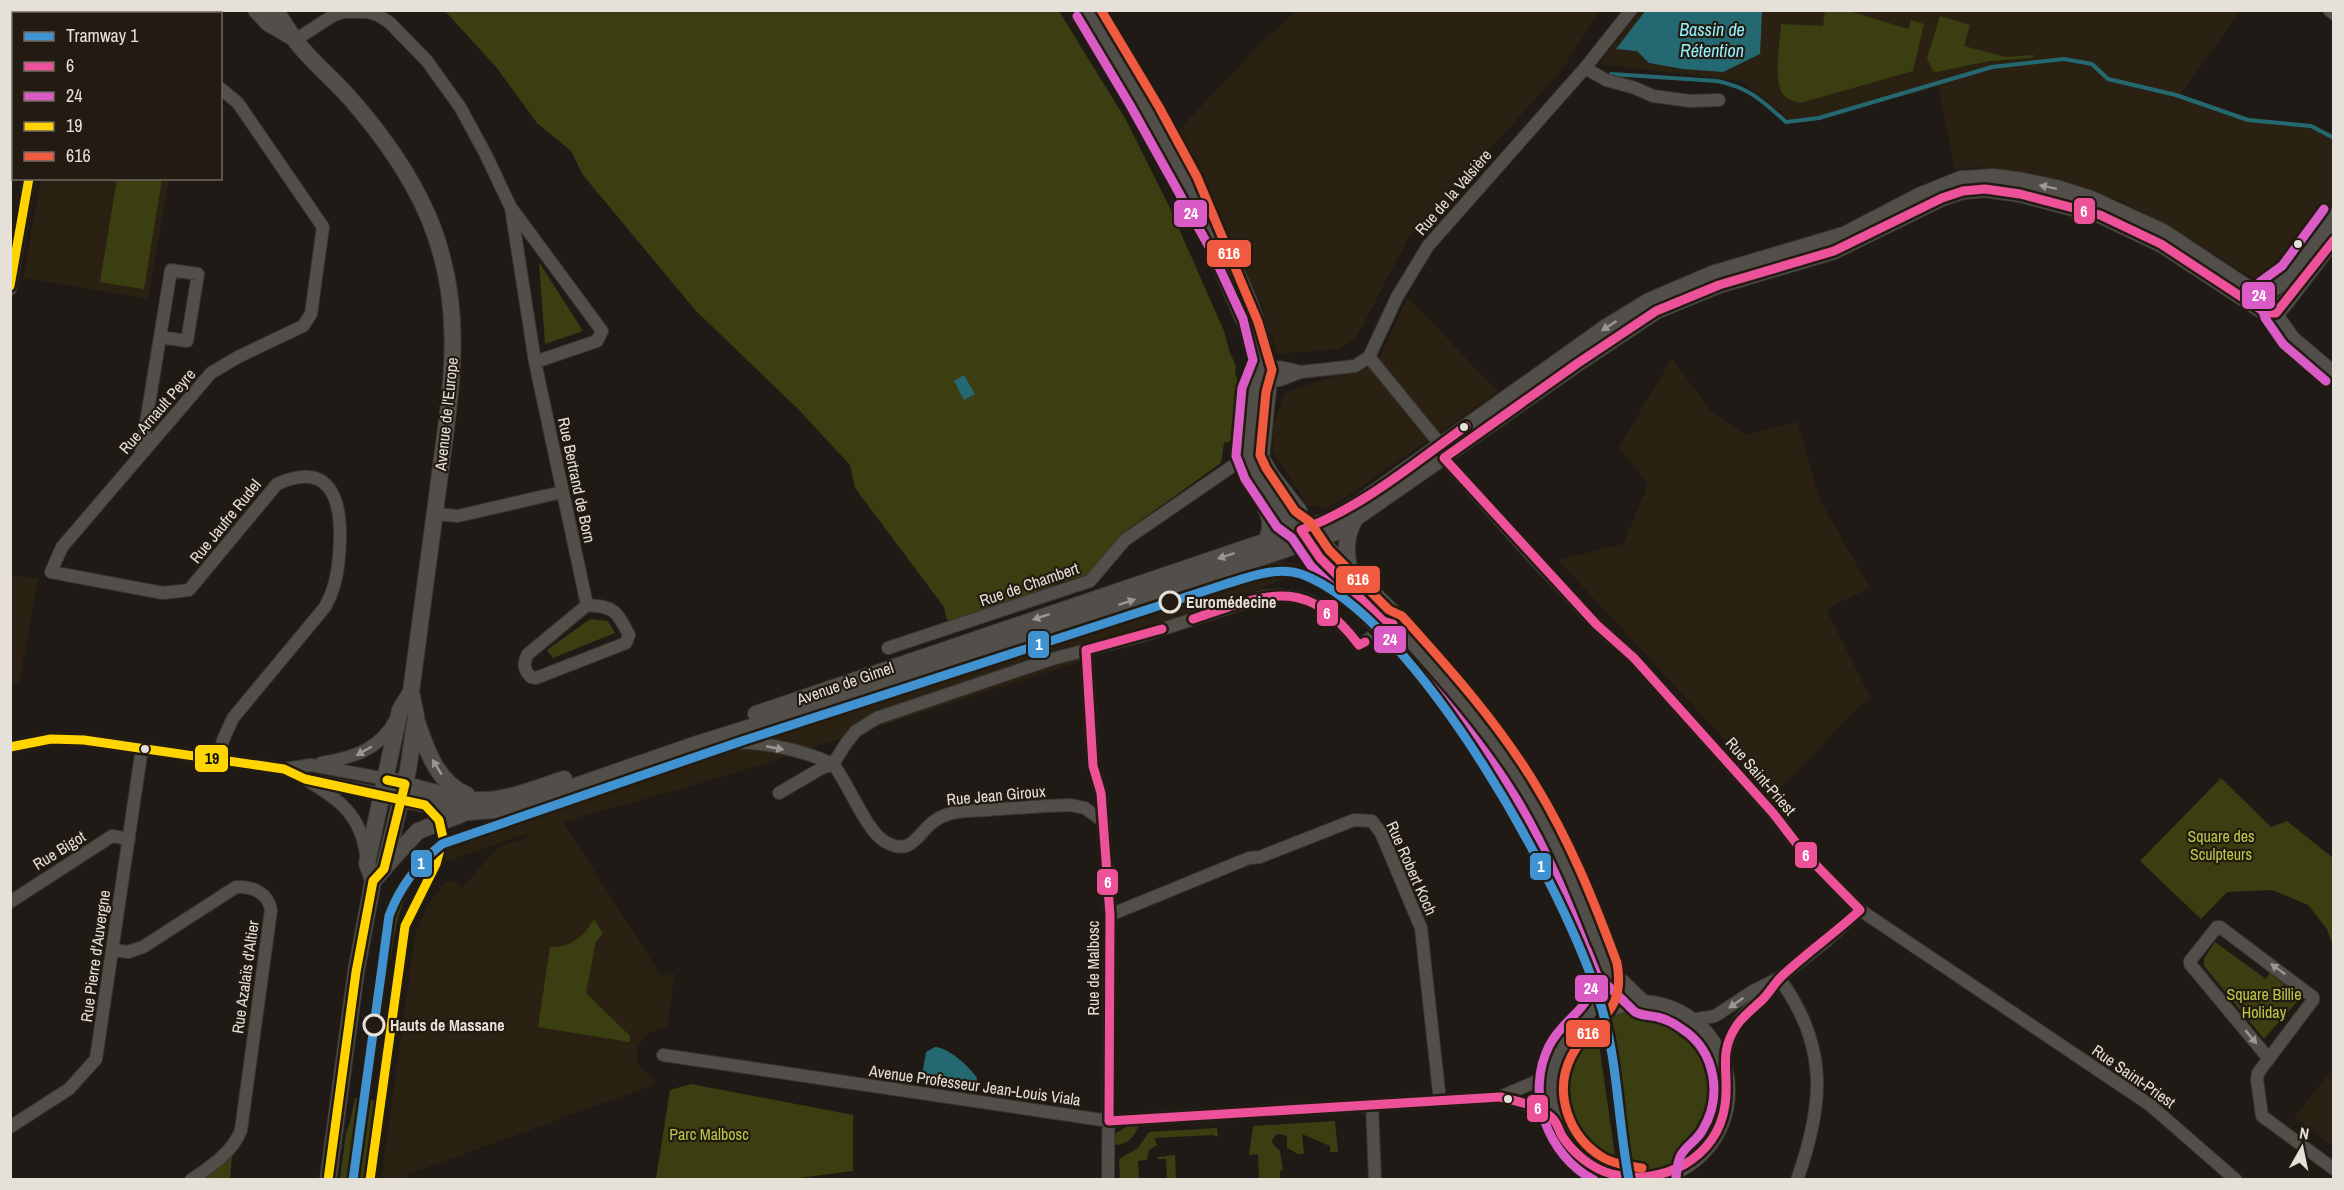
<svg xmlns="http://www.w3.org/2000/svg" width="2344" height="1190" font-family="'Archivo Narrow',sans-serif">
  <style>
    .built { fill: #2b2112 }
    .green { fill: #3a3e11 }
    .water { fill: #246971 }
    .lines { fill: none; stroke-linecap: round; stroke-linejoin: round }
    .stream { stroke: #246971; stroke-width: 4 }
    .street-casing { stroke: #383531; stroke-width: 14 }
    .secondary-casing { stroke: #383531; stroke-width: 18 }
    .street { stroke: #524f4a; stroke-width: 12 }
    .secondary { stroke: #524f4a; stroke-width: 16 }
    .bus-1-casing { stroke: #231b11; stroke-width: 14 }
    .bus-2-casing { stroke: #231b11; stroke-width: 14 }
    .bus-3-casing { stroke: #231b11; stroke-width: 14 }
    .bus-4-casing { stroke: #231b11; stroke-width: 14 }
    .bus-1 { stroke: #ec5199; stroke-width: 9 }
    .bus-2 { stroke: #db5bc6; stroke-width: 9 }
    .bus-3 { stroke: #ffd400; stroke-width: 9 }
    .bus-4 { stroke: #ef5a41; stroke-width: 9 }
    .tram-1-casing { stroke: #231b11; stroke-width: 14 }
    .tram-1 { stroke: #4092d0; stroke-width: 9 }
    .oneway { fill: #9c9891 }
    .bus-dot { fill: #e5e0d8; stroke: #231b11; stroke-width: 2 }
    .stop-dot { fill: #231b11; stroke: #e5e0d8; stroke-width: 3 }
    .labels { text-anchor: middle; stroke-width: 4.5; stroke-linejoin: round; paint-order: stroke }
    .street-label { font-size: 16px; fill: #e5e0d8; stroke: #231b11 }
    .stop-label { font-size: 16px; font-weight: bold; fill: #e5e0d8; stroke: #231b11; text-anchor: start }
    .park-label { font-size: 16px; fill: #bbc946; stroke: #231b11 }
    .water-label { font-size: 18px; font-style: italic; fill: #91f1fe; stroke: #231b11 }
    .line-badge { stroke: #231b11; stroke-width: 2 }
    .badge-label { font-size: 16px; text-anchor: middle; font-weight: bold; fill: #fff }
    .pale-badge-label { font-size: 16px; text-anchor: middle; font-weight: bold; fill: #111 }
  </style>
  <rect width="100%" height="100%" fill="#1f1a15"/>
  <path class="built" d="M 1297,10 L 1600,11 L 1561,71 L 1408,239 L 1356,338 L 1339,349 L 1277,354 L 1261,303 L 1220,218 L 1174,135 L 1262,42 Z
    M 1639,11 L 2240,11 L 2181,94 L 2247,117 L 2316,125 L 2333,134 L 2333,202 L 2279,272 L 2268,280 L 2257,282 L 2198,243 L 2121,201 L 2034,175 L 1978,167 L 1955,170 L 1937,81 L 1928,90 L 1820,116 L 1789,119 L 1742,81 L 1599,64 Z
    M 41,179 L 169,179 L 148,299 L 23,278 Z
    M 1408,297 L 1498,392 L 1352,493 L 1327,508 L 1307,505 L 1273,451 L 1273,425 L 1285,393 L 1378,361 Z
    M 1672,358 L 1710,410 L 1745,435 L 1797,422 L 1820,500 L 1870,588 L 1826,609 L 1871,699 L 1859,707 L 1775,794 L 1558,560 L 1623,544 L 1648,485 L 1619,447 Z
    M 1279,561 L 1314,567 L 1073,664 L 725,776 L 563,822 L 662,977 L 675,973 L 667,1027 L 648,1033 L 638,1046 L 637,1060 L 641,1069 L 656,1080 L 655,1084 L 407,1175 L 409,1179 L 381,1180 L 415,935 L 426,908 L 445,881 L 456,882 L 462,888 L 498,847 L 527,838 L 528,834 L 531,832 L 447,861 L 420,856 L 449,838 L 911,681 Z
    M 10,574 L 38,579 L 19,684 L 11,683 Z
    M 2333,1069 L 2333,1146 L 2294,1117 Z"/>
  <path class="green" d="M 1846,10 L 1908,29 L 1911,20 L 1924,24 L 1913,71 L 1800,103 C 1794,101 1787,100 1783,94 C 1773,81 1780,42 1781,24 L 1823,26 L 1825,11 Z
    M 445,11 L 1059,11 L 1126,120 L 1169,206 L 1224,331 L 1230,353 L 1236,366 L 1235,373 L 1242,393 L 1238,437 L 1233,441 L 1224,443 L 1221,463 L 1123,533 L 1090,574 L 1058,583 L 1012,603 L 949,622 L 946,618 L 944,607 L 855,488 L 850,465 L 798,409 L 696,311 L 583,175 L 571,151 L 537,123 L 497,68 Z
    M 1940,16 L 1970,25 L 1964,46 L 2006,57 L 2034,55 L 2033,58 L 1990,61 L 1936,72 L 1933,71 L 1927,58 Z
    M 117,179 L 162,179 L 144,289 L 100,282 Z
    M 539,262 L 583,331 L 545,344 Z
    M 590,619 L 608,621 L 615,633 L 553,658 L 547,650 Z
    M 2221,778 L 2271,827 L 2287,821 L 2333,858 L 2333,946 L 2327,929 L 2308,905 L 2272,890 L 2227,892 L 2201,919 L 2140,861 Z
    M 419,859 L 428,867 C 401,889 395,926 391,959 L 379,957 C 385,916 391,890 419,859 Z
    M 594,919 L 603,934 L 596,941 L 586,993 L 630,1036 L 630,1042 L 538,1027 L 550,947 C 571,947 584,937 594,919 Z
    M 2215,942 L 2266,979 L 2270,973 L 2300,998 L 2264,1039 L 2204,966 L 2204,958 Z
    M 1639,1010 C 1656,1013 1672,1016 1687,1026 C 1744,1063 1724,1155 1659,1170 C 1651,1172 1640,1172 1632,1172 L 1624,1140 L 1607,1018 L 1613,1015 Z
    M 1596,1023 L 1617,1169 C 1553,1146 1537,1063 1596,1023 Z
    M 691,1084 L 853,1115 L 853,1171 L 784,1180 L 656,1179 L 670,1090 Z
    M 355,1098 L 378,1101 L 367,1179 L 340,1179 L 346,1133 L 350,1122 Z
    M 1335,1121 L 1338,1152 L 1330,1152 L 1330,1146 L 1302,1134 L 1304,1154 L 1298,1154 L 1287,1148 L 1287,1138 L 1285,1135 L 1277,1134 L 1272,1140 L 1273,1144 L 1280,1151 L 1283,1170 L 1280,1171 L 1280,1179 L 1259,1179 L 1258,1154 L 1249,1155 L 1253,1126 Z
    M 1128,1126 L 1138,1126 C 1135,1138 1125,1146 1112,1145 L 1116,1133 Z
    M 1217,1128 L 1218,1137 L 1213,1135 L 1154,1138 L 1157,1145 L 1149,1150 L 1147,1160 L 1138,1161 L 1139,1179 L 1120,1179 L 1119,1159 L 1138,1148 L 1149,1132 Z
    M 1175,1155 L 1176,1179 L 1167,1179 L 1166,1159 L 1157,1159 L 1158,1157 Z
    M 232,1156 L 230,1179 L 199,1180 Z"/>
  <path class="water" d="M 1646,10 L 1762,11 L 1760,54 L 1723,72 L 1683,69 L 1649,63 L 1637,51 L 1616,49 Z
    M 964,375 L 975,394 L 964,400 L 954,381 Z
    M 935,1047 C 948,1047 970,1067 977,1078 L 976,1083 L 971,1085 L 925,1074 L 923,1070 L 926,1052 Z"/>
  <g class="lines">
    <path class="stream" d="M 1611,74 L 1717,81 C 1748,87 1763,101 1786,122 L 1819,118 L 1992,67 L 2064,59 L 2092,64 L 2108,79 L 2176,95 L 2248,120 L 2311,126 L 2334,138"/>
    <g class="street-casing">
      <path id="street" d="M 2329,10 L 2334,14
        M 26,14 L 27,10
        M 102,14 L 103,10
        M 135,14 L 135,10
        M 295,40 L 334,15 L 343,12 L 367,12 L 378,15 L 390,23 L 427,61 L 460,107 L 486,155 L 511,208 L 535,362 L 587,605
        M 10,49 L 14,50
        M 1585,68 L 1606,80 L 1635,88 L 1653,96 L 1690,101 L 1719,100
        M 512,209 L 602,331 L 597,341 L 535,362
        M 10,289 L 29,178
        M 2269,290 L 2276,313 L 2293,337 L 2334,372
        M 1369,357 L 1440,444
        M 1301,372 C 1285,368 1275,364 1260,371 L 1272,381 L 1280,380 L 1301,372 L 1355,366 L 1369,357 L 1397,297 L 1428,246 L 1585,68 L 1631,10
        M 141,453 L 171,270 L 198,274 L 187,341 L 160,337
        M 1444,458 L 1529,553 L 1596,624 L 1634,658 L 1773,813 L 1803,852 L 1860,910 L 2150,1105 L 2236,1180
        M 435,514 L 458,516 L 562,492
        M 587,605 C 615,607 616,610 629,635 L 626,643 L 536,678 L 531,677 C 523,669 523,663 528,654 Z
        M 888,648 L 1090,581 L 1125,540 L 1240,461 L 1248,457 L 1255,458
        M 1086,650 L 1093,766 L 1101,793 L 1110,915 L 1108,1180
        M 716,743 C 755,740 798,748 833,764
        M 10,747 L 51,739 L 84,740 L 284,769 L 311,765 L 386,779
        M 218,761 L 223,740 L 233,718 L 325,607 C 337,586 339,564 340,540 C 341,497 329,461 277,484 L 189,590 L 163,593 L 51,572 L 62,547 L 211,373 L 238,357 L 303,326 L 311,314 L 323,227 L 238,103 L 220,88
        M 321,763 C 352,758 380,750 396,719
        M 833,764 C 848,783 866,830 884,841 C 915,860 918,827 941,817 C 955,810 971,811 986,810 C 1014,808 1042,806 1070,805 L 1085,808 L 1104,822
        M 305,779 C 338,799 360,813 366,854
        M 313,781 L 382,794
        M 779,793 L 820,769 L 833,764 L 847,742 L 856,731 L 877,718 L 1052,659 L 1141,636 L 1262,597 C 1309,589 1331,611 1359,645 L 1393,624
        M 10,902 L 112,836 L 129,839
        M 1110,915 L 1249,858 L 1260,857 L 1354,820 L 1372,821 L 1381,833 L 1421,928 L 1440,1101
        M 113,950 L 128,952 L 143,947 L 236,887 C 253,886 268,893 271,910 L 241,1130 C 233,1152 210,1167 191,1180
        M 1779,978 C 1829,1046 1824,1104 1797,1180
        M 1691,1020 L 1715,1016 L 1753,991 L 1779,978 L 1825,942 L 1860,910
        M 663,1055 L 1109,1121 L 1500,1097 L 1536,1107 L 1556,1122
        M 2269,1059 L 2190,964 L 2190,961 L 2217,927 L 2220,927 L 2313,997 L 2313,1000 L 2258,1073 L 2257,1080 L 2262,1116 L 2334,1169
        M 1723,1065 C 1726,1049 1730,1033 1740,1020 C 1751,1006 1765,996 1776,982
        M 1500,1097 L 1535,1082 L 1554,1067
        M 1372,1105 L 1375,1180
        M 10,1127 L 69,1089 L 96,1059 L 142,748"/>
    </g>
    <g class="secondary-casing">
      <path id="secondary" d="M 256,10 L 268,23 L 292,37
        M 274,10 C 284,21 287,29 295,40 C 310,60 331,77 348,96 C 380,132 409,172 428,216 C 468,309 450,394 438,489 C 429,557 420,624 411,692 L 416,716 L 408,770 L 384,869 L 373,881
        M 1087,10 C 1108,44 1129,78 1148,112 C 1162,136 1173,161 1187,185 C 1219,241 1257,297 1266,363 L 1260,371 L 1254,390 L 1248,457 L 1256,474 L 1286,519 L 1301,530 L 1320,558 L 1383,621 L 1393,624 L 1471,712 L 1506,761 L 1540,815 L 1572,881 L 1606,967 L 1606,988 L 1593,1016
        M 1211,245 L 1247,327 L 1254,355 L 1268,389 L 1261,458 L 1271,475 L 1299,511 L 1301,530
        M 1264,494 L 1262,499 C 1270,516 1274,526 1265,543
        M 1310,542 L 1325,546 L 1349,569 L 1392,612 L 1393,624
        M 1349,569 C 1346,550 1345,536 1355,519
        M 756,714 L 1332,519 L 1358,504 L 1605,328 L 1649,301 L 1712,274 L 1844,235 L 1919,196 L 1961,179 L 1994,177 L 2023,181 L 2056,188 L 2091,199 L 2163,232 L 2249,289 C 2255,290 2262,292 2268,290 C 2288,287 2321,233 2334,216
        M 416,719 C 426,748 436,782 467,795
        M 386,779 C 416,787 447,798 478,800 C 507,801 537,788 564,779
        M 382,794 L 440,808 L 468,812 L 509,809 L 697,744 L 793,714 L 1334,533 L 1578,363 L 1656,311 L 1719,285 L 1834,251 L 1942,198 L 1963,191 L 1985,189 L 2020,194 L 2100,215 L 2161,244 L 2266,313 L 2276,313 L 2286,302 L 2334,239
        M 384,868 L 418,831 L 462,814
        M 1606,967 L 1643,1003
        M1551 1091a88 88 0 1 1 176 0a88 88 0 1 1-176 0Z
        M 328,1180 L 356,972 L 373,881 L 367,863 L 400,710 L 411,692"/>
    </g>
    <use href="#street" class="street"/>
    <use href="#secondary" class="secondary"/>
    <g class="bus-1-casing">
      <path id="bus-1" d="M 1193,619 C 1267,594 1305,574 1359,645 L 1365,642
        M 1393,624 L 1383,621 L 1320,558 L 1301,530 C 1363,507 1413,464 1466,426
        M 1162,629 L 1086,650 L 1093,766 L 1101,793 L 1110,915 L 1109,1121 L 1500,1097 C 1517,1101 1537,1105 1551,1117 C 1557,1122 1558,1128 1562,1136 C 1573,1153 1592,1169 1612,1174 C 1662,1187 1718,1158 1725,1105 C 1730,1074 1717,1054 1737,1025 C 1744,1015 1754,1008 1763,999 C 1770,992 1775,982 1783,975 C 1808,952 1835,933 1860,910 L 1803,852 L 1773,813 L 1634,658 L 1596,624 L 1444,458 L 1578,363 L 1656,311 L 1719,285 L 1834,251 L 1942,198 L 1963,191 L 1985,189 L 2020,194 L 2100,215 L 2161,244 L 2266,313 L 2276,313 L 2334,240"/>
    </g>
    <g class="bus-2-casing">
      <path id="bus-2" d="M 1077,16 L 1130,105 L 1213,254 L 1243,319 L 1253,360 L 1242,388 L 1236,456 L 1245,479 L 1277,527 L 1292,538 L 1311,566 L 1375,629 L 1386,635 C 1432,685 1478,737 1514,795 C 1548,850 1571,910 1594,969 C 1595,1011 1566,1013 1549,1046 C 1525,1094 1547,1155 1594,1180
        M 2324,209 L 2282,266 L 2260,282 L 2257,290 L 2265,318 L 2283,344 L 2326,381
        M 1587,950 L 1597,975 L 1635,1012 C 1642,1016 1649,1015 1657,1017 C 1666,1019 1674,1023 1682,1029 C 1716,1051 1723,1097 1702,1131 C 1697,1140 1686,1146 1681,1155 C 1677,1162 1677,1171 1676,1178"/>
    </g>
    <g class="bus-3-casing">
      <path id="bus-3" d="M 10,286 L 29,178
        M 10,747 L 51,739 L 84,740 L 284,769 L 305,779 L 425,805 L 439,820 L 443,838 L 436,864 L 405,926 L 370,1180
        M 328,1180 L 356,972 L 373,881 L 384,869 L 405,784 L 387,780"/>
    </g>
    <g class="bus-4-casing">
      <path id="bus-4" d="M 1101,10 L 1159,107 L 1197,177 L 1258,322 L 1272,370 L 1266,392 L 1260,455 L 1266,468 L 1295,511 L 1310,522 L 1329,550 L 1389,610 L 1402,616 C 1450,669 1498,723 1535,784 C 1570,841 1594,901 1617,963 C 1627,1018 1589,1020 1571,1057 C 1553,1093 1569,1137 1602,1157 C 1614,1164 1629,1166 1642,1168"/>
    </g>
    <use href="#bus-1" class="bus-1"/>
    <use href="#bus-2" class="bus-2"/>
    <use href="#bus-3" class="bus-3"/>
    <use href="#bus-4" class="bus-4"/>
    <g class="tram-1-casing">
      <path id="tram-1" d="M 353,1180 L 389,916 C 400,886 417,864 442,844 L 742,741 L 1226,584 C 1249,577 1277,566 1301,574 C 1417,616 1569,894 1602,1009 C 1618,1064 1618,1123 1629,1180"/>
    </g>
    <use href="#tram-1" class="tram-1"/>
  </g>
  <defs><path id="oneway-solid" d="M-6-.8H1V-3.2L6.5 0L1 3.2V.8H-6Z" transform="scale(1.5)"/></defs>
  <g class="oneway">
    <use href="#oneway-solid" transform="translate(2048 187) rotate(-168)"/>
    <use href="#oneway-solid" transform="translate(1609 326) rotate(147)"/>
    <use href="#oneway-solid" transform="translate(1226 556) rotate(162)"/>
    <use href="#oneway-solid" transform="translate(1127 602) rotate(-18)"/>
    <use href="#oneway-solid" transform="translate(1041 617) rotate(162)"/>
    <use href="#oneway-solid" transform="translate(775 748) rotate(11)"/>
    <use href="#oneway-solid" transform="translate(364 751) rotate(150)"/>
    <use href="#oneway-solid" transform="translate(437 767) rotate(-121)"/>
    <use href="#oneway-solid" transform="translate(2278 969) rotate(-144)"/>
    <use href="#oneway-solid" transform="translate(1736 1003) rotate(145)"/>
    <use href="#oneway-solid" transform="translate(2251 1037) rotate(50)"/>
  </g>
  <g class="bus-dot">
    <circle cx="2298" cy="244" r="5"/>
    <circle cx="1464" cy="427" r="5"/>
    <circle cx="145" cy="749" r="5"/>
    <circle cx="1508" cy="1099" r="5"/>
  </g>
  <g class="stop-dot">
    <circle cx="1170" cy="602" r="10"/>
    <circle cx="374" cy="1025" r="10"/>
  </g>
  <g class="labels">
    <g class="street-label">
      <text transform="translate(1453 192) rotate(-49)" y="6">Rue de la Valsière</text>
      <text transform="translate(157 411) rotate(-49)" y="6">Rue Arnault Peyre</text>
      <text transform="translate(446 414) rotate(-84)" y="6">Avenue de l'Europe</text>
      <text transform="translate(577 480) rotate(78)" y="6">Rue Bertrand de Born</text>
      <text transform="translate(225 521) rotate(-51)" y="6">Rue Jaufre Rudel</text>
      <text transform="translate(1029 584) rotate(-19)" y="6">Rue de Chambert</text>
      <text transform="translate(845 683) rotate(-19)" y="6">Avenue de Gimel</text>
      <text transform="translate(1761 776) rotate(49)" y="6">Rue Saint-Priest</text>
      <text transform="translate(996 795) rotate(-5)" y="6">Rue Jean Giroux</text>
      <text transform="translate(59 850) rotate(-32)" y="6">Rue Bigot</text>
      <text transform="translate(1412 868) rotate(66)" y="6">Rue Robert Koch</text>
      <text transform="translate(95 956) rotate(-82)" y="6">Rue Pierre d'Auvergne</text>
      <text transform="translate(1093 968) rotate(-90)" y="6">Rue de Malbosc</text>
      <text transform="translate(245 977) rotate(-82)" y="6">Rue Azalaïs d'Altier</text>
      <text transform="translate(2134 1076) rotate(35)" y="6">Rue Saint-Priest</text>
      <text transform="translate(975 1085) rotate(8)" y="6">Avenue Professeur Jean-Louis Viala</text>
    </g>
    <g class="stop-label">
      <text x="1186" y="608">Euromédecine</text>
      <text x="390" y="1031">Hauts de Massane</text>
    </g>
    <g class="park-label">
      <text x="2221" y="842">Square des<tspan x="2221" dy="18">Sculpteurs</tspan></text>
      <text x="2264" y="1000">Square Billie<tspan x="2264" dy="18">Holiday</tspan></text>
      <text x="709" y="1140">Parc Malbosc</text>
    </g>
    <g class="water-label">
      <text x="1712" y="36">Bassin de<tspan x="1712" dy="21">Rétention</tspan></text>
    </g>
  </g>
  <g class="line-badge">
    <rect x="2073" y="197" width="23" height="28" rx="6" fill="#ec5199"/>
    <rect x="1173" y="199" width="35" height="29" rx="6" fill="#db5bc6"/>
    <rect x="1206" y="239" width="46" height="29" rx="6" fill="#ef5a41"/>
    <rect x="2241" y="281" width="35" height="29" rx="6" fill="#db5bc6"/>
    <rect x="1335" y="565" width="46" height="29" rx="6" fill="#ef5a41"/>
    <rect x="1316" y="599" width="23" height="28" rx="6" fill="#ec5199"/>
    <rect x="1373" y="625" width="34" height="29" rx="6" fill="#db5bc6"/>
    <rect x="1027" y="630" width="23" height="29" rx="6" fill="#4092d0"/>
    <rect x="194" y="744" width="35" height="29" rx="6" fill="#ffd400"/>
    <rect x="1794" y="841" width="24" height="28" rx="6" fill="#ec5199"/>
    <rect x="410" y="849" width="23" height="29" rx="6" fill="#4092d0"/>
    <rect x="1529" y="852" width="23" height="29" rx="6" fill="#4092d0"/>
    <rect x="1096" y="868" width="23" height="28" rx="6" fill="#ec5199"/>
    <rect x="1574" y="974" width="35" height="29" rx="6" fill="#db5bc6"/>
    <rect x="1565" y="1019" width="46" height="29" rx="6" fill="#ef5a41"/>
    <rect x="1526" y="1094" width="23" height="29" rx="6" fill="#ec5199"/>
  </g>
  <g class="badge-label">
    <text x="2084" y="217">6</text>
    <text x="1191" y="219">24</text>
    <text x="1229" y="259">616</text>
    <text x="2259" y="301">24</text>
    <text x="1358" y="585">616</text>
    <text x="1327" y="619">6</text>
    <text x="1390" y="645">24</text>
    <text x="1039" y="650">1</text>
    <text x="1806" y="861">6</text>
    <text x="421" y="869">1</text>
    <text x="1541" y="872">1</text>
    <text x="1108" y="888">6</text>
    <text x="1591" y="994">24</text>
    <text x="1588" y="1039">616</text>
    <text x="1538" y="1114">6</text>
  </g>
  <g class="pale-badge-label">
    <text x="212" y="764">19</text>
  </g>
  <rect width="2344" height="1190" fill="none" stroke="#e5e0d8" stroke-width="24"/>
  <rect x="12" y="12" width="210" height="168" fill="#231b11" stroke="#716a61" stroke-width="1.5"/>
  <rect x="24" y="32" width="30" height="9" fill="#4092d0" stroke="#716a61" stroke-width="1.5"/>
  <text x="66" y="42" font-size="18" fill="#e5e0d8">Tramway 1</text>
  <rect x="24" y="62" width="30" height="9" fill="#ec5199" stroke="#716a61" stroke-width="1.5"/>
  <text x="66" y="72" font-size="18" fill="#e5e0d8">6</text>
  <rect x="24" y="92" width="30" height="9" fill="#db5bc6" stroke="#716a61" stroke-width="1.5"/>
  <text x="66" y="102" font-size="18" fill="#e5e0d8">24</text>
  <rect x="24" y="122" width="30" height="9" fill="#ffd400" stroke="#716a61" stroke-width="1.5"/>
  <text x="66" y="132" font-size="18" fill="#e5e0d8">19</text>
  <rect x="24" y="152" width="30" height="9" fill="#ef5a41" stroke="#716a61" stroke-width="1.5"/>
  <text x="66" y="162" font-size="18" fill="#e5e0d8">616</text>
  <g transform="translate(2302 1148) rotate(9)" stroke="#231b11" stroke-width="4.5" paint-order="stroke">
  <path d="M0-4.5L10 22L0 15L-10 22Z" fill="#e5e0d8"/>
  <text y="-9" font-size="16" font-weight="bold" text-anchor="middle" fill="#e5e0d8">N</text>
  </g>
</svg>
